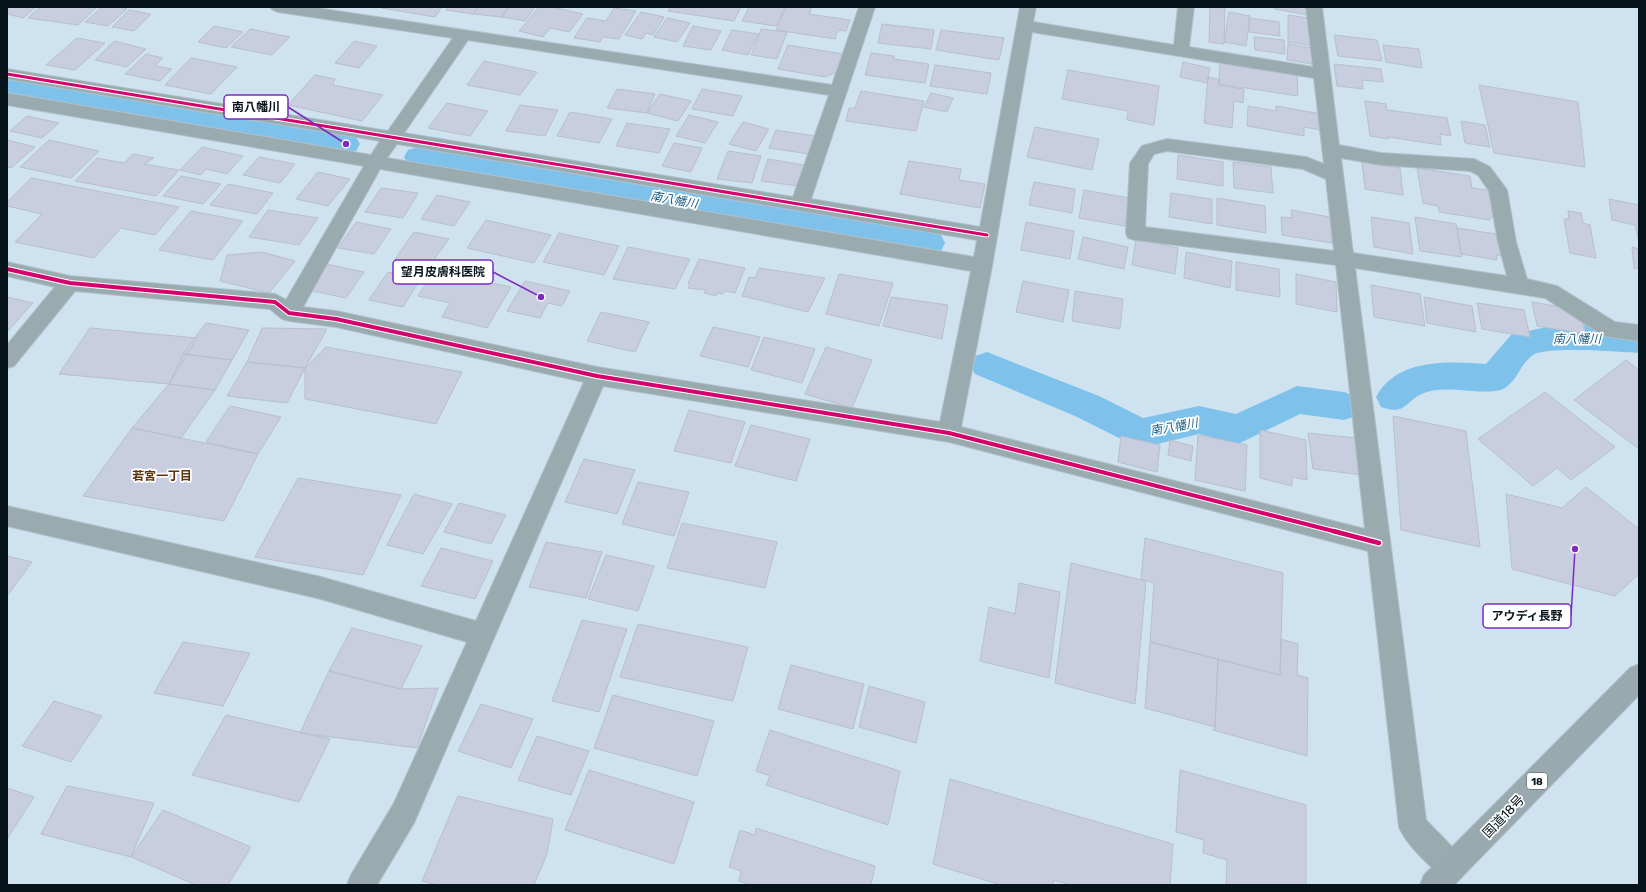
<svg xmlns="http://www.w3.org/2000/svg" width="1646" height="892" font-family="Rubik,'Noto Sans JP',sans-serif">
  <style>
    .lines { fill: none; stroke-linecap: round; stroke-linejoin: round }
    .canal { fill: #7ec2ec; fill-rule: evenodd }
    .building { fill: #c8cde0; stroke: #b8bfcc }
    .street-casing { stroke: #b1c0cb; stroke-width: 2 }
    .highway-casing { stroke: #b1c0cb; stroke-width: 2 }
    .street { fill: #99abae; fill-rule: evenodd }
    .highway { fill: #98a9af; fill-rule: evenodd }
    .cycleway-far2-casing { stroke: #fff; stroke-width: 5 }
    .cycleway-far1-casing { stroke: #fff; stroke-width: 6 }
    .cycleway-casing { stroke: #fff; stroke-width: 7 }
    .cycleway-far2 { stroke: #d6006c; stroke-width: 3 }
    .cycleway-far1 { stroke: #d6006c; stroke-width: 4 }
    .cycleway { stroke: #d6006c; stroke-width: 4.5 }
    .labels { text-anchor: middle; stroke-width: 3.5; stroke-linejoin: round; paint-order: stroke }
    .shield { fill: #fff; stroke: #515a5f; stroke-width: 1 }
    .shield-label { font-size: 10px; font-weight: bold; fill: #06131b }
    .water-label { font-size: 12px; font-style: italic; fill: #195d81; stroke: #fff }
    .neighbourhood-label { font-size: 12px; font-weight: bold; fill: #5f330c; stroke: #fff }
    .near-street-label { font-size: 13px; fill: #06131b; stroke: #fff }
    .leader { fill: none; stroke: #7b2cbf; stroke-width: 1.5 }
    .callout-dot { fill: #7b2cbf; stroke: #fff; stroke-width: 1.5 }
    .callout { fill: #fff; stroke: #7b2cbf; stroke-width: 1.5 }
    .callout-label { font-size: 12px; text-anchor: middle; font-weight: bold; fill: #06131b }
  </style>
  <rect width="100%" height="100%" fill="#cee2f0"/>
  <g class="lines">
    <path class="canal" d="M 7,79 L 346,134 L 356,137 L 360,144 L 356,151 L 346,154 L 7,97 Z
      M 418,147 L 930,232 L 941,235 L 945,243 L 941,251 L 930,254 L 408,164 L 404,157 L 408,150 Z
      M 1560,324 L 1639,327 L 1639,353 C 1618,352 1548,346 1533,355 C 1521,363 1517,381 1505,388 C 1488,398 1447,383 1424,393 C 1404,401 1407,416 1381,407 L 1376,397 C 1396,358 1449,361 1486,364 L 1511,335 Z
      M 987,352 L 1099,396 L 1143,418 L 1199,406 L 1236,414 L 1297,386 L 1344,392 L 1356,396 L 1361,406 L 1356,416 L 1344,420 L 1300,414 L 1238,444 L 1199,434 L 1141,448 L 1129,443 L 1075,416 L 975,374 L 970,365 L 975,356 Z"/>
  </g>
  <path class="building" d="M 7,7 L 36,7 L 23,18 L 7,14 Z
    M 40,7 L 97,7 L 78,25 L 28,18 Z
    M 102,7 L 119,7 L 127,9 L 108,26 L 85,22 Z
    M 382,7 L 442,7 L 435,17 L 381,8 Z
    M 448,7 L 478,7 L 473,14 L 446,10 Z
    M 478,7 L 508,7 L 502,17 L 473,14 Z
    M 508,7 L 535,7 L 525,21 L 502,17 Z
    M 539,7 L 552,7 L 583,14 L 569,32 L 550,28 L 543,37 L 519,31 Z
    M 670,7 L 741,7 L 734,21 L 668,11 Z
    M 749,7 L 785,7 L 776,26 L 742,21 Z
    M 786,7 L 812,7 L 809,14 L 850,20 L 846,31 L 838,30 L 835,39 L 776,30 Z
    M 1210,7 L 1225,8 L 1224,44 L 1209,42 Z
    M 1274,7 L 1309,7 L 1309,15 L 1274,9 Z
    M 614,8 L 636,11 L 619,39 L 603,37 L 600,42 L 574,38 L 587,18 L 606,21 Z
    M 129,10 L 151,14 L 134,31 L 112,27 Z
    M 641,12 L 664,17 L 653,35 L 646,33 L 642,39 L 625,35 Z
    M 1229,12 L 1250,16 L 1246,46 L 1224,42 Z
    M 1288,15 L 1314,19 L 1315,46 L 1288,42 Z
    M 667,18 L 690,23 L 677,42 L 654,37 Z
    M 1249,18 L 1279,22 L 1280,36 L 1249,32 Z
    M 882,24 L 934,30 L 931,49 L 878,43 Z
    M 214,26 L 243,32 L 226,48 L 198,42 Z
    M 693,26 L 721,31 L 711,50 L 683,46 Z
    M 250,29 L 290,37 L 272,55 L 231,47 Z
    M 761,29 L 787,32 L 777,59 L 751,55 Z
    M 732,30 L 758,34 L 748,55 L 722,50 Z
    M 941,30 L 1004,38 L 999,60 L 936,50 Z
    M 1334,35 L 1377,40 L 1382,61 L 1338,56 Z
    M 1254,37 L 1284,40 L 1285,54 L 1255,50 Z
    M 77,38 L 105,43 L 75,70 L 46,65 Z
    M 114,41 L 146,49 L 127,67 L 95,60 Z
    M 354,41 L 377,46 L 359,68 L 335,63 Z
    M 1288,44 L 1313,48 L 1312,64 L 1287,60 Z
    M 788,45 L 849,55 L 843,70 L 825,77 L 778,69 Z
    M 1383,45 L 1419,49 L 1422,68 L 1386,62 Z
    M 871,53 L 894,56 L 894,59 L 929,64 L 925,83 L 865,75 Z
    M 146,54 L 163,58 L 155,66 L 172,69 L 160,81 L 125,74 Z
    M 191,58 L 237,67 L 211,94 L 165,85 Z
    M 484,61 L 537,72 L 520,95 L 467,85 Z
    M 1183,62 L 1210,68 L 1207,83 L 1180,77 Z
    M 1220,63 L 1297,75 L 1298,96 L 1219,84 Z
    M 1334,64 L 1381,69 L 1383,82 L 1362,80 L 1363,89 L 1337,86 Z
    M 935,65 L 991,73 L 987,94 L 930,86 Z
    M 1068,70 L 1159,86 L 1154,125 L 1127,120 L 1128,111 L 1062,99 Z
    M 315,75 L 335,79 L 333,85 L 383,95 L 362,121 L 288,105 Z
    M 1208,77 L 1219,79 L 1218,85 L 1244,89 L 1243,103 L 1234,101 L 1232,128 L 1204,123 Z
    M 1479,85 L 1578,102 L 1585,167 L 1494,153 Z
    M 617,89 L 655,94 L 647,113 L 607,108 Z
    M 702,89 L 742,96 L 733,116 L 692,109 Z
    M 861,91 L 924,101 L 916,131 L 846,121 L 849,108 L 855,108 Z
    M 931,93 L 953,98 L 947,112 L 924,107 Z
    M 660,94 L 691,101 L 678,121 L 647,113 Z
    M 1365,101 L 1386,104 L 1387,110 L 1447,118 L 1451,136 L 1440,134 L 1441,145 L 1388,137 L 1389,139 L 1370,136 Z
    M 447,103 L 488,111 L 470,136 L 428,128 Z
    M 520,105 L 558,110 L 545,136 L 506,131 Z
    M 1248,106 L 1276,111 L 1276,106 L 1321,114 L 1321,130 L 1304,127 L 1304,136 L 1247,126 Z
    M 570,112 L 612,119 L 599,143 L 557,136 Z
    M 689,115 L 718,122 L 705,143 L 676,136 Z
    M 27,116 L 59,123 L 42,138 L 10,131 Z
    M 1461,121 L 1485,125 L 1490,147 L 1465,143 Z
    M 743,122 L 769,129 L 756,151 L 729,144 Z
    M 627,123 L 670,129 L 659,153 L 616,146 Z
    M 1035,127 L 1099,139 L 1092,170 L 1027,157 Z
    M 776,130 L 815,136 L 809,154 L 769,148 Z
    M 7,140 L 35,147 L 11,168 L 7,167 Z
    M 49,140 L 99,151 L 71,178 L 20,167 Z
    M 674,143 L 702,148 L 691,172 L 662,166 Z
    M 202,147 L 243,156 L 227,174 L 206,169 L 201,175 L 180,170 Z
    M 728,151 L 761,156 L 752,183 L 717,179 Z
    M 133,154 L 154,158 L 144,164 L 179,170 L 156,196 L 75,181 L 97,158 L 124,163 Z
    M 1178,155 L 1223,162 L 1223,186 L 1177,179 Z
    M 259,157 L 295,164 L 280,183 L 243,175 Z
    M 768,159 L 804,165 L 798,186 L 761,181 Z
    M 909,161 L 961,169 L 959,180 L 985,184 L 980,208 L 900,194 Z
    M 1233,162 L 1271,167 L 1273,193 L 1234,188 Z
    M 1362,162 L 1400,168 L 1403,195 L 1365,189 Z
    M 1417,168 L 1470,176 L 1472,188 L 1493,191 L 1499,218 L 1491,217 L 1490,220 L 1439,212 L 1438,206 L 1423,203 Z
    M 318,172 L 350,179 L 328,206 L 296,199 Z
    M 181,176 L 221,184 L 203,204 L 163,196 Z
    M 31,178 L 179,207 L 155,235 L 121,228 L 94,258 L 15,242 L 42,214 L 7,206 L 7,202 Z
    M 1034,182 L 1075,189 L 1072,213 L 1029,205 Z
    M 228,184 L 273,193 L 257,214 L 210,205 Z
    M 381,188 L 418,193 L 403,218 L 365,212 Z
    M 1084,190 L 1129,198 L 1125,226 L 1079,218 Z
    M 1171,193 L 1212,199 L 1212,224 L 1169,217 Z
    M 437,195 L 470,202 L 454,226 L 421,219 Z
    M 1217,198 L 1265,206 L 1266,233 L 1217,225 Z
    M 1609,199 L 1639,205 L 1639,242 L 1635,225 L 1612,220 Z
    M 268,210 L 318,218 L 299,245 L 249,237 Z
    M 1291,210 L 1330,217 L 1332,243 L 1282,235 L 1281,217 L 1292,218 Z
    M 191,211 L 243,221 L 213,260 L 159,250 Z
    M 1568,211 L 1581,213 L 1583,223 L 1590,225 L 1596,258 L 1570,253 L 1564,219 L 1569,219 Z
    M 1371,217 L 1409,223 L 1413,254 L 1374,247 Z
    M 1415,217 L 1456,224 L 1462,257 L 1420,251 Z
    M 486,220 L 551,235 L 534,263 L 467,248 Z
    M 356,222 L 391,229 L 374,254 L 338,248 Z
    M 1026,222 L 1074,231 L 1070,259 L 1021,250 Z
    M 1457,228 L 1502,235 L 1506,257 L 1496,255 L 1497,260 L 1461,254 Z
    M 414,232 L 449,239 L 430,265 L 395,259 Z
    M 559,233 L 619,246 L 604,275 L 543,262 Z
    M 1083,237 L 1128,247 L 1124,269 L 1078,259 Z
    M 1136,239 L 1178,248 L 1175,274 L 1132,265 Z
    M 628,247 L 690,259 L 675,289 L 613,279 Z
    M 1632,247 L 1639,249 L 1639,269 L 1634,268 Z
    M 262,252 L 295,261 L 269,293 L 220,281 L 227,255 Z
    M 1186,252 L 1232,261 L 1230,288 L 1184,278 Z
    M 699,259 L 745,268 L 735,293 L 725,291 L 723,294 L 717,293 L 716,296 L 704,293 L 706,290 L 688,288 L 690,285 L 688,284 Z
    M 1236,262 L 1279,269 L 1280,297 L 1236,290 Z
    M 326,264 L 364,272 L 346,298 L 308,290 Z
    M 759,268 L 825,278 L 808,312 L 742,296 L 749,277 L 755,278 Z
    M 434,271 L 511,287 L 487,328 L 442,317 L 450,303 L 418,296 Z
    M 388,272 L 421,278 L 403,307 L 369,300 Z
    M 839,274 L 893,283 L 879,326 L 826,314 Z
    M 1296,274 L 1336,282 L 1337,312 L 1296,304 Z
    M 525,281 L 570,291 L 562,306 L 548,303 L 540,318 L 507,311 Z
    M 1023,281 L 1069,290 L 1063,322 L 1016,312 Z
    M 1371,285 L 1420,294 L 1425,326 L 1374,317 Z
    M 1075,291 L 1123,299 L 1120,329 L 1072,321 Z
    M 7,297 L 33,303 L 7,332 Z
    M 891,297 L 948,305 L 942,339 L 883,326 Z
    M 1424,297 L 1472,306 L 1476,332 L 1427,323 Z
    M 1532,302 L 1579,310 L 1586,334 L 1537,326 Z
    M 1477,303 L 1524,310 L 1530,337 L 1482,329 Z
    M 601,312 L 649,322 L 635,352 L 587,341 Z
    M 206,323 L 249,330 L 232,360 L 183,354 Z
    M 713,327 L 760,337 L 748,367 L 700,356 Z
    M 90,328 L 197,338 L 169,384 L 59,374 Z
    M 262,328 L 327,329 L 305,368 L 247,362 Z
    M 764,337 L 815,349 L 802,383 L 751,370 Z
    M 326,347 L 462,372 L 436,424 L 305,399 L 305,368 Z
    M 826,347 L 872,360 L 852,408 L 805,394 Z
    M 183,354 L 232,360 L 215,390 L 169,384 Z
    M 1626,360 L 1639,370 L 1639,449 L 1574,400 Z
    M 247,362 L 305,368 L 287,403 L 227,396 Z
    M 169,384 L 215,390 L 181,438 L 132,428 Z
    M 1545,392 L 1615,447 L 1571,480 L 1557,468 L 1533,486 L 1478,439 Z
    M 230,406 L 281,417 L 258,454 L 206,442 Z
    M 689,410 L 745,422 L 731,463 L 674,451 Z
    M 1393,416 L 1466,431 L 1480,547 L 1401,530 Z
    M 751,425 L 810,439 L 796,481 L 735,466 Z
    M 132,428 L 258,454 L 224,521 L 83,496 Z
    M 1260,430 L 1306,440 L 1307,480 L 1292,477 L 1292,486 L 1260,478 Z
    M 1308,433 L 1356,438 L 1363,475 L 1313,469 Z
    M 1198,435 L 1247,445 L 1245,491 L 1195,480 Z
    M 1121,436 L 1160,445 L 1157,472 L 1118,462 Z
    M 1170,440 L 1193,446 L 1191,461 L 1168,455 Z
    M 584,459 L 635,470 L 617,514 L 565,502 Z
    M 298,478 L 401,495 L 363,575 L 255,557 Z
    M 638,482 L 689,492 L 674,536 L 622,524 Z
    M 1586,487 L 1639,529 L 1639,574 L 1615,596 L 1512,569 L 1506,494 L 1562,508 Z
    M 414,494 L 452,504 L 423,554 L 387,545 Z
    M 459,503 L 506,515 L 491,544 L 444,532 Z
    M 682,523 L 777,542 L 765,588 L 667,568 Z
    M 1145,538 L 1283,573 L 1280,675 L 1150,642 L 1154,583 L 1141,579 Z
    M 546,542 L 602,552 L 586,598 L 529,587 Z
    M 441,548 L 493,561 L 475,599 L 421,586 Z
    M 606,555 L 654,566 L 638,611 L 588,599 Z
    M 7,556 L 32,562 L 7,596 Z
    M 1071,563 L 1146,581 L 1135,704 L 1055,683 Z
    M 1019,583 L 1060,592 L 1049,678 L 980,661 L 989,607 L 1015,614 Z
    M 582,620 L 627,629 L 599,712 L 552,701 Z
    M 638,624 L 748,647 L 733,701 L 620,677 Z
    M 352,628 L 422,646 L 401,689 L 329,671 Z
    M 1281,639 L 1298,644 L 1297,675 L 1308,678 L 1307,756 L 1213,730 L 1215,727 L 1218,659 L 1280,675 Z
    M 183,642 L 250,653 L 223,706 L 154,693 Z
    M 1150,642 L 1218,659 L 1215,727 L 1145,708 Z
    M 791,665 L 864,684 L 853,729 L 778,709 Z
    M 329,671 L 401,689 L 438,688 L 417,748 L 300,733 Z
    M 869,686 L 925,702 L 916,743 L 859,727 Z
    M 613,695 L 714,721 L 697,776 L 594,748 Z
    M 54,701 L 102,716 L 71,762 L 22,746 Z
    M 481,704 L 533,719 L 511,768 L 458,751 Z
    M 226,715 L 330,739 L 299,802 L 192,775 Z
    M 770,730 L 900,771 L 888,825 L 766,785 L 770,776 L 756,771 Z
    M 537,736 L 589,751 L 571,795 L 518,780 Z
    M 589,770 L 694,802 L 674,864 L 565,830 Z
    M 1180,770 L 1306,805 L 1306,885 L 1226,885 L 1227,860 L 1203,853 L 1204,840 L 1176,832 Z
    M 950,779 L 1173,844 L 1170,885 L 1070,885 L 1054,880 L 1053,885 L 1001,885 L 933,864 Z
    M 67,786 L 154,803 L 131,857 L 41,834 Z
    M 7,788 L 34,797 L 7,839 Z
    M 458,796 L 553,819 L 547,854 L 534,885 L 438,885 L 422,881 Z
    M 163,810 L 251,847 L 228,885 L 196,885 L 131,857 Z
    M 756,828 L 875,866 L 871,885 L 750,885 L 739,881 L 741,871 L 729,867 L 740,830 L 755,835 Z"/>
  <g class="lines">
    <g class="street-casing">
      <path id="street" d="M 270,7 L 310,7 L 832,85 L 859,7 L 875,7 L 811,199 L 980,227 L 1020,7 L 1036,7 L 1033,22 L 1174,45 L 1178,7 L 1194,7 L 1189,47 L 1313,67 L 1306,7 L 1322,7 L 1339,145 L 1381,153 L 1474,159 L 1490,167 L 1507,190 L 1516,242 L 1527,279 L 1557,286 L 1615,322 L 1639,325 L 1639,341 L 1604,336 L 1545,298 L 1355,268 L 1426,820 L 1462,857 L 1466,867 L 1462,877 L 1452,881 C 1435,874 1406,844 1399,827 L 1368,551 L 949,442 L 603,386 L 414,823 L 377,885 L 347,885 L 351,875 L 394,803 L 467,642 L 321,599 L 7,526 L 7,506 L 321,577 L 476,621 L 584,382 L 336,327 L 289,321 L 282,319 L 270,309 L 75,291 L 14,366 L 7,368 L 7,345 L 55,287 L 7,276 L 7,262 L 70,276 L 275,294 L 286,300 L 364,166 L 7,105 L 7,93 L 371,155 L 380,141 L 7,79 L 7,69 L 388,131 L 453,38 L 278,12 L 273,10 ZM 1032,32 L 1314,78 L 1324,164 L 1306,157 L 1167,139 L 1142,146 L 1130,163 L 1126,233 L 1128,238 L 1135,240 L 1336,265 L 1365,529 L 961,427 L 992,266 ZM 468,40 L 829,95 L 793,197 L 404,133 ZM 397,144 L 977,240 L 974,257 L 387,158 ZM 1167,151 L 1303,169 L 1326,179 L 1334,251 L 1145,227 L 1148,164 L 1154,154 ZM 1341,158 L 1381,165 L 1470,171 L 1478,175 L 1489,191 L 1498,242 L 1507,276 L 1353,253 ZM 380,169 L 971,271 L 940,422 L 597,367 L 336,311 L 303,307 Z"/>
    </g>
    <g class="highway-casing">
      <path id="highway" d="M 1639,664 L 1639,695 L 1454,885 L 1420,885 L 1424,875 L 1630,668 Z"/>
    </g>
    <use href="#street" class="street"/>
    <use href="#highway" class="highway"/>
    <g class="cycleway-far2-casing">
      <path id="cycleway-far2" d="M 7,74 L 987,235"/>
    </g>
    <g class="cycleway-far1-casing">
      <path id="cycleway-far1" d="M 7,269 L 70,283 L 275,302 L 289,313 L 336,319 L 597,376 L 949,433 L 1337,532"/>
    </g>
    <g class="cycleway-casing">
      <path id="cycleway" d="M 1333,531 L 1379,543"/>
    </g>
    <use href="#cycleway-far2" class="cycleway-far2"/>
    <use href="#cycleway-far1" class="cycleway-far1"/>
    <use href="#cycleway" class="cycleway"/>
  </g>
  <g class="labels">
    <rect class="shield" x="1527" y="773" width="20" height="16" rx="3"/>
    <g class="shield-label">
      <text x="1537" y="785">18</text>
    </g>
    <g class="water-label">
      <text transform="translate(674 200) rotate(10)" y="4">南八幡川</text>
      <text x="1577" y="343">南八幡川</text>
      <text transform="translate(1174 427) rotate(-10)" y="4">南八幡川</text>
    </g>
    <g class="neighbourhood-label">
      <text x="162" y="480">若宮一丁目</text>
    </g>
    <g class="near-street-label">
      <text transform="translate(1503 816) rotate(-46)" y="5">国道18号</text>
    </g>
  </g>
  <path class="leader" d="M346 144L288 107M541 297L493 272M1575 549L1571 616"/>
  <g class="callout-dot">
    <circle cx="346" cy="144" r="4"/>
    <circle cx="541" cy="297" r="4"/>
    <circle cx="1575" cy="549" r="4"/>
  </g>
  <g class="callout">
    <rect x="224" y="95" width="64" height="24" rx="4"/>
    <rect x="393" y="260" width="100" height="24" rx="4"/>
    <rect x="1483" y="604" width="88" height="24" rx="4"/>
  </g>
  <g class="callout-label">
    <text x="256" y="111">南八幡川</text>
    <text x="443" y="276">望月皮膚科医院</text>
    <text x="1527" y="620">アウディ長野</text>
  </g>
  <rect width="1646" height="892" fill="none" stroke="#06131b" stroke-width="16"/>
</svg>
